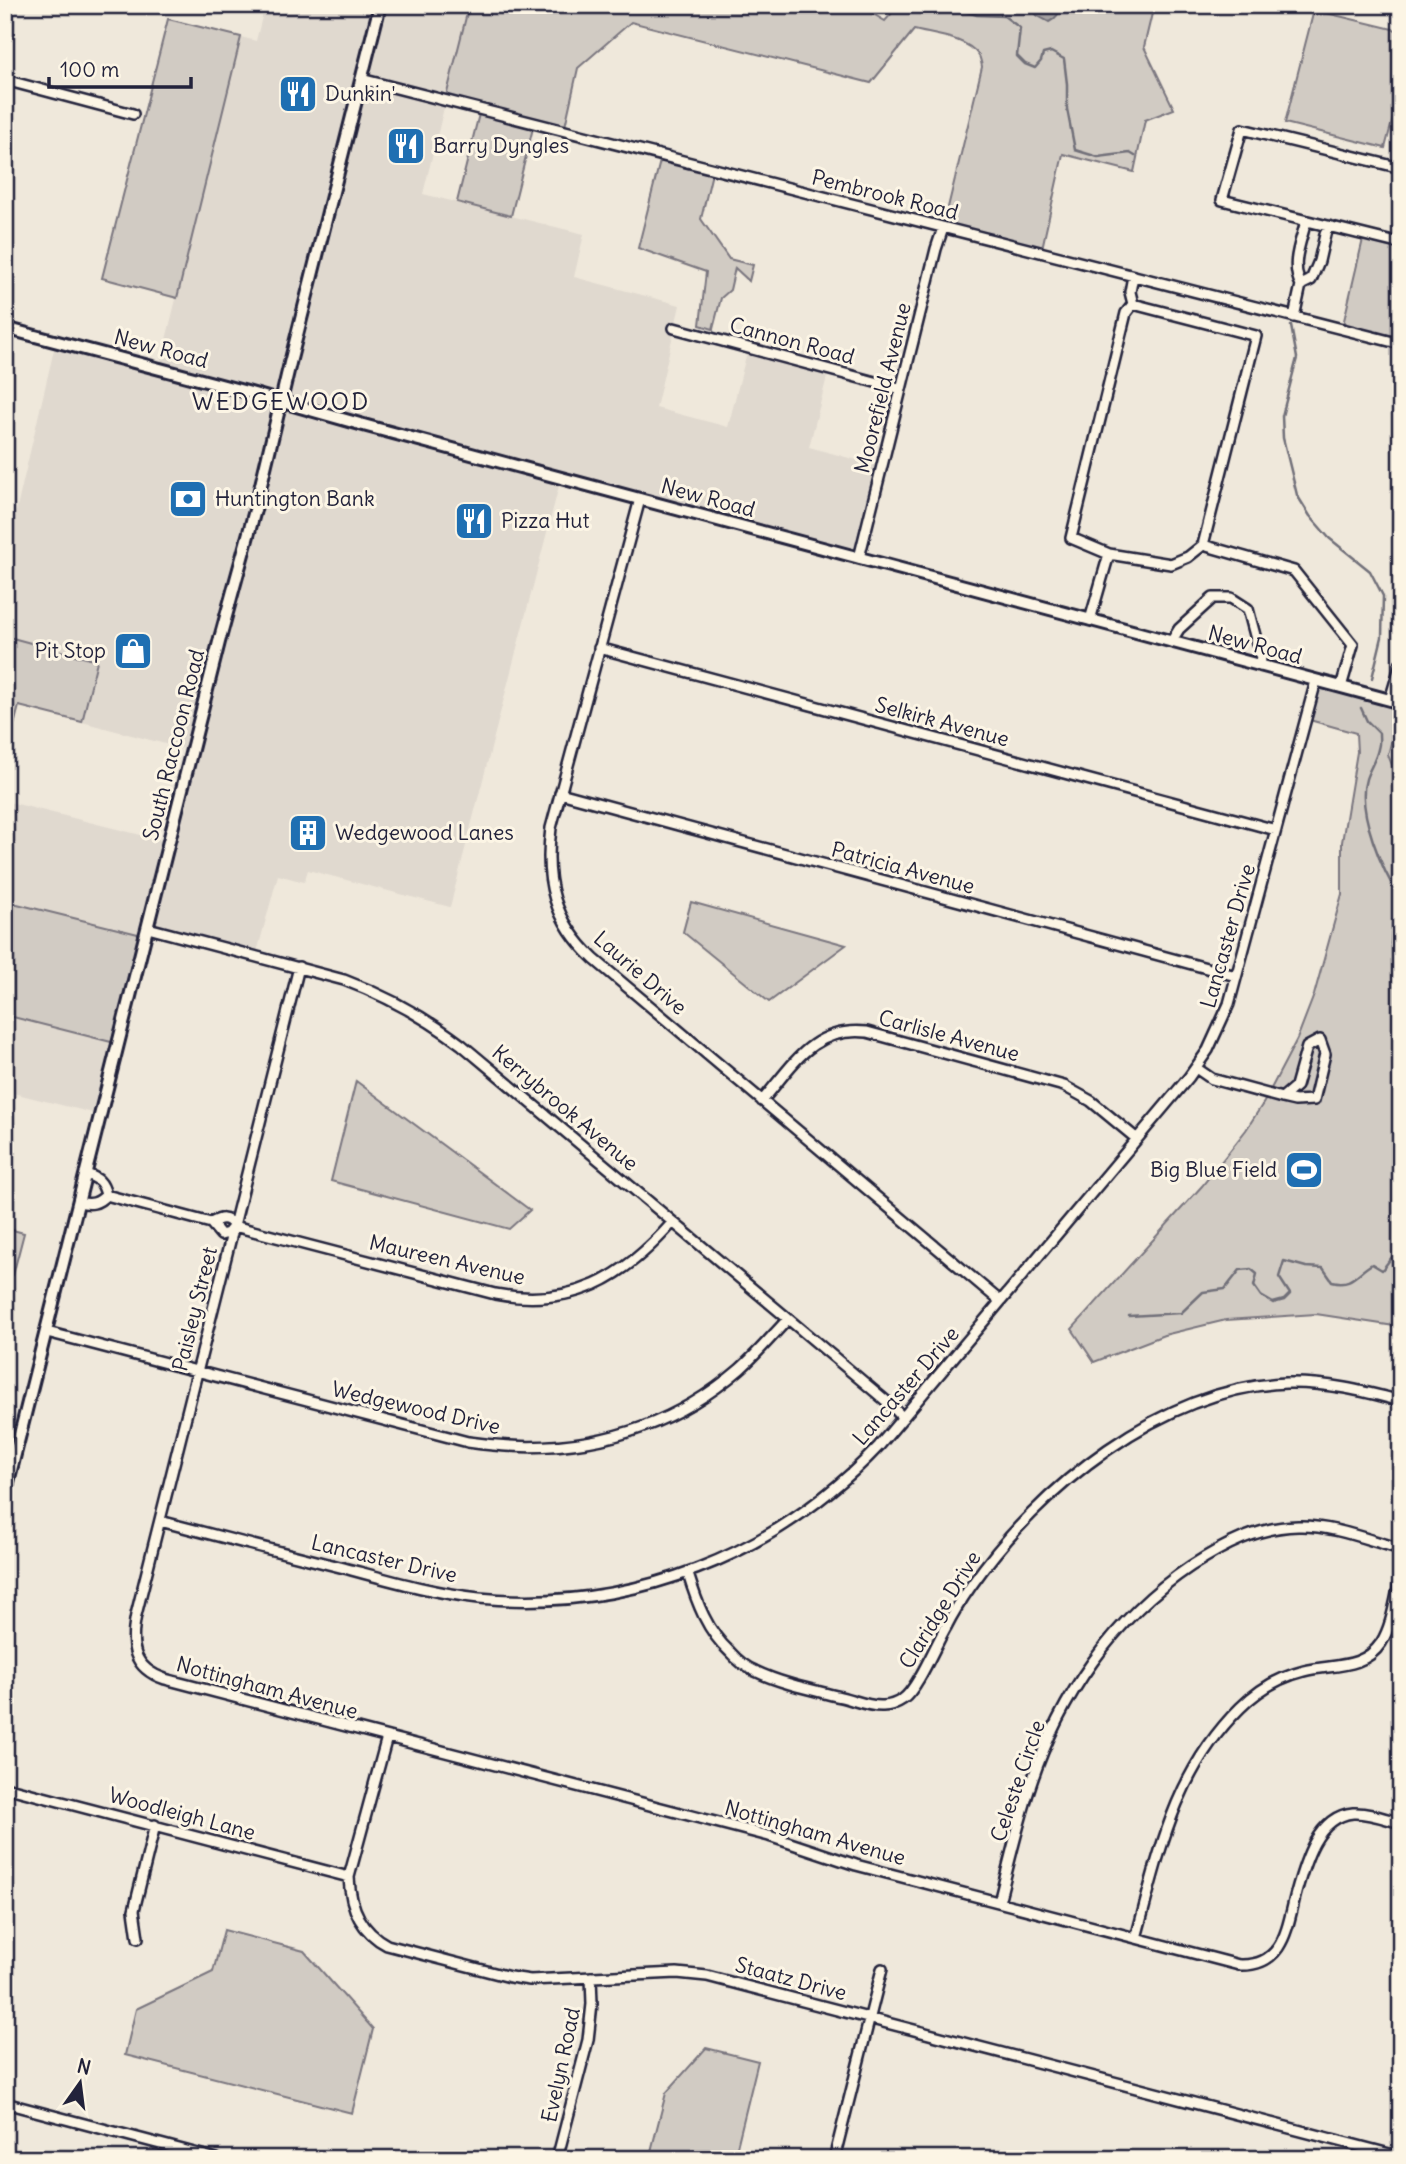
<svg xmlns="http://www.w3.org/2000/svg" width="1406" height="2164" font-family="Delius,sans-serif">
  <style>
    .built { fill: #e0d9cf }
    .green { fill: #d1cbc3; stroke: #7a767f; stroke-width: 2 }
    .water { fill: #a6a2a2; stroke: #716f79; stroke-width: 2 }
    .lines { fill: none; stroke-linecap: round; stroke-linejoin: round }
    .stream { stroke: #716f79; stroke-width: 2.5 }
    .minor-casing { stroke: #22223b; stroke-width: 14 }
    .tertiary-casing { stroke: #22223b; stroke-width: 16 }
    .minor { stroke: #fcf5e5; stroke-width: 9 }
    .tertiary { stroke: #fcf5e5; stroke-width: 10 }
    .labels { text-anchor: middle; stroke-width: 6; stroke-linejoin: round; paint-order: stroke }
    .poi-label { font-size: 21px; fill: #22223b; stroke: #fcf5e5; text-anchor: start }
    .street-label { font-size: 21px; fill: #22223b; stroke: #fcf5e5 }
    .quarter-label { font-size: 24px; letter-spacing: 2px; fill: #22223b; stroke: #fcf5e5 }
  </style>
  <rect width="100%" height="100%" fill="#efe8db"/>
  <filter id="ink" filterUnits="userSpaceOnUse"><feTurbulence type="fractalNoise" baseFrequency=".0143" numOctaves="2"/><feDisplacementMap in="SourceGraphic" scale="14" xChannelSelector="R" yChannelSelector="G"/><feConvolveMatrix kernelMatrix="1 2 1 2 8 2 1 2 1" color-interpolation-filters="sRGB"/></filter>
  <g filter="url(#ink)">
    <path class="built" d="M 265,5 L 469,5 L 423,194 L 584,234 L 574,277 L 680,305 L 656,408 L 728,427 L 748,348 L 829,369 L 809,447 L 882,467 L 859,558 L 561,478 L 450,907 L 308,870 L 304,882 L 278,875 L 256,956 L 148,928 L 146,936 L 5,901 L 5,801 L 169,842 L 192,751 L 82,722 L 97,661 L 5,636 L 5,559 L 56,341 L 159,368 L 241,37 L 256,41 Z
      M 5,1015 L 119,1044 L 101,1115 L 5,1091 Z"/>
    <path class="green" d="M 469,5 L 858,5 L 885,21 L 899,5 L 1154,5 L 1144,47 L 1174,109 L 1145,120 L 1134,172 L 1063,154 L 1041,253 L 943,228 L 982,67 C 982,66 980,57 979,56 C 967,37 933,35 914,30 L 871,83 L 631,22 L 578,68 L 564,131 L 534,124 L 511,216 L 457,202 L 480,110 L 445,101 Z
      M 1314,10 L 1401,31 L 1401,88 L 1385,148 L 1285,123 Z
      M 168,19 L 241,37 L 177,298 L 102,278 Z
      M 660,161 L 712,173 L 701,219 L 729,259 L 753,265 L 749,281 L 735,268 L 730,290 L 721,298 L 713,329 L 700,325 L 706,272 L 638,248 Z
      M 1364,235 L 1401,244 L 1401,344 L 1342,329 Z
      M 5,636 L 97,661 L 82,722 L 19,706 L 5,760 Z
      M 1316,681 L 1401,703 L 1388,755 L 1401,787 L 1401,1327 L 1316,1314 L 1226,1320 L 1164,1335 L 1094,1362 L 1072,1329 L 1202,1186 L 1246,1130 L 1264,1102 L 1297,1039 L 1314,995 L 1342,894 L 1342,842 L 1357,752 L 1356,733 L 1306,719 Z
      M 5,901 L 146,936 L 119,1044 L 5,1015 Z
      M 691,902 L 846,945 L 769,1002 L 683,932 Z
      M 356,1081 L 530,1210 L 509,1229 L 331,1181 Z
      M 5,1228 L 24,1233 L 13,1275 L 5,1273 Z
      M 224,1930 L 304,1951 L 373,2029 L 352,2113 L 125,2055 L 136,2009 L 213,1972 Z
      M 706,2048 L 758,2061 L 734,2159 L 649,2159 L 666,2093 Z"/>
    <path class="water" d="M 1030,5 L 1060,5 C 1061,13 1055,19 1049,22 C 1042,18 1031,14 1030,5 Z"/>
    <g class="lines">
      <path class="stream" d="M 950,5 L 951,7 L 977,15 L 1004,16 L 1020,28 L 1017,56 L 1025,64 L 1035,68 L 1041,61 L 1043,54 L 1051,52 L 1064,59 L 1067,84 L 1067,109 L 1075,150 L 1098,157 L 1130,153 L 1135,156
        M 1291,326 L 1297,358 L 1282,416 L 1283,438 L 1297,495 L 1310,516 L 1329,538 L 1370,571 L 1383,596 L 1382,637 L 1372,678
        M 1361,708 L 1367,721 L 1379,733 C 1379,738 1380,744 1378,749 C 1376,760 1369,769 1366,779 C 1356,811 1383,872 1400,898 L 1393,921 L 1391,944 L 1401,961
        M 1129,1316 L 1181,1313 L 1203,1292 L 1225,1289 L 1240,1270 L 1251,1269 L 1257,1274 L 1254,1286 L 1261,1296 L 1273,1303 L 1284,1300 L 1290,1294 L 1279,1277 L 1284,1261 L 1306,1267 L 1323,1268 L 1332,1281 C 1353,1286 1355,1274 1372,1264 L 1382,1270 L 1392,1257 L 1401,1251"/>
      <g class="minor-casing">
        <path id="minor" d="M 361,79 L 1401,344
          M 5,80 L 133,114
          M 1397,243 L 1222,200 L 1242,129 L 1401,168
          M 1133,276 L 1130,292 L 1133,304
          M 1301,285 L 1311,280 L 1319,261 L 1327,226
          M 1294,317 L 1301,285 C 1290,264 1301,242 1306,221
          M 674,328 L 901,389
          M 640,499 L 551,828 C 544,881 554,921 594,959 L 1000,1301
          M 1203,545 L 1256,336 L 1133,304 L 1126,313 L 1071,538 L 1109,554 L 1171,564 L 1188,557 L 1203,545 L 1294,571 L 1353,645 L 1341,687
          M 859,558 L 936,249 L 943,228
          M 1090,620 L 1109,554
          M 1171,642 L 1179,629 L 1213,598 L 1231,598 L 1248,609 L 1261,658 L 1260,666
          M 599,648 L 1276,830
          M 1390,700 L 1401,663
          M 560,793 L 1236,976
          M 148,928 L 344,980 C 387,996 425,1017 462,1045 L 891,1405 L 903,1418
          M 299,967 L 136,1615 C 130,1645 132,1668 165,1679 L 769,1836 L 856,1865 L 1239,1965 C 1285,1967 1287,1926 1296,1893 C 1304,1864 1317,1816 1353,1813 C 1368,1812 1386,1819 1401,1823
          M 1320,1040 L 1325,1054 L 1314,1100 L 1295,1101 L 1282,1098 L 1296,1086 L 1307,1047 Z
          M 1196,1068 L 1212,1079 L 1282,1098
          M 762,1101 C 793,1065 813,1026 867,1032 L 1064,1086 L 1091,1101 L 1137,1139
          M 86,1174 C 98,1178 103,1182 106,1195
          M 79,1202 C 90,1205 98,1204 106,1195 L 211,1223 C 220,1218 227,1216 234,1226 L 495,1294 C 573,1308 623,1279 673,1222
          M 211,1223 L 221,1235 L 228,1233 L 233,1227
          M 47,1332 L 468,1442 C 569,1457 661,1437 740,1369 C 757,1354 772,1336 788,1319
          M 160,1521 C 221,1537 283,1553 344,1568 C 389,1580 433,1593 479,1598 C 630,1613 775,1556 879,1446 L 1189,1077 L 1208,1050 L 1229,1004 L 1316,681
          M 688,1574 C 697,1603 707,1631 730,1652 C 737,1660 746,1667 755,1671 C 782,1684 813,1690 841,1697 C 854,1700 869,1707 883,1706 C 890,1706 897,1703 903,1699 C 917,1690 936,1644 946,1627 C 953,1613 962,1599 971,1586 C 1040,1487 1161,1389 1286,1383 C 1326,1382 1363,1391 1401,1401
          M 387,1737 L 349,1877 C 350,1905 360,1931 387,1945 L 510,1977 L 530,1980 L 677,1973 L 707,1976 L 1401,2157
          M 5,1787 L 349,1877
          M 999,1902 C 1009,1863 1018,1823 1031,1784 C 1060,1697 1113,1618 1191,1566 C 1224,1545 1257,1527 1298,1526 C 1332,1525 1368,1540 1401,1549
          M 138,1938 L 134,1910 L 155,1825
          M 1136,1938 C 1159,1853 1175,1772 1240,1708 C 1257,1691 1280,1677 1304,1671 C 1331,1664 1363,1670 1381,1643 C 1393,1624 1395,1598 1401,1577
          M 5,2103 L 217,2159
          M 557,2159 L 588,2040 L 592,2004 L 591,1977
          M 834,2159 L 882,1969"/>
      </g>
      <g class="tertiary-casing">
        <path id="tertiary" d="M 5,328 L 247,392 L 367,426 L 1401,703
          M 5,1494 L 219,642 L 255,510 L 290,363 L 380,5"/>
      </g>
      <use href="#minor" class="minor"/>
      <use href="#tertiary" class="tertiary"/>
    </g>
  </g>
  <defs>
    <g id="restaurant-square" transform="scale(2.0125)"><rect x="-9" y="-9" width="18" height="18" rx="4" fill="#1f6fb2" stroke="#fcf5e5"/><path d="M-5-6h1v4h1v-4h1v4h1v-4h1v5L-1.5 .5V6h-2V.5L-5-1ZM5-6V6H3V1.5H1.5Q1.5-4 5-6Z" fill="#fff"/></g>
    <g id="bank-square" transform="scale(2.0125)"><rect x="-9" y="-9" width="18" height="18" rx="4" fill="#1f6fb2" stroke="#fcf5e5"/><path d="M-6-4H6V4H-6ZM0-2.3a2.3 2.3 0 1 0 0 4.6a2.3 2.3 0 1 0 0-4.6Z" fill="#fff"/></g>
    <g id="shop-square" transform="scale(2.0125)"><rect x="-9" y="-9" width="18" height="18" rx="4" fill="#1f6fb2" stroke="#fcf5e5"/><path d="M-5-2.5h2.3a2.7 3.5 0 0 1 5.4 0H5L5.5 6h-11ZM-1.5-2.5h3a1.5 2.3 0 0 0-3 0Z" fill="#fff"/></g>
    <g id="building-square" transform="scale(2.0125)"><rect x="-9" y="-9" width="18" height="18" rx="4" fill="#1f6fb2" stroke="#fcf5e5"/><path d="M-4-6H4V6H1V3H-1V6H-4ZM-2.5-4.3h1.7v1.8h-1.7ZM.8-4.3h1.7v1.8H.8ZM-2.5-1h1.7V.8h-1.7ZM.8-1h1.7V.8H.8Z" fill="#fff"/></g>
    <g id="stadium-square" transform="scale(2.0125)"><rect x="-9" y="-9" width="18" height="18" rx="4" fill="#1f6fb2" stroke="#fcf5e5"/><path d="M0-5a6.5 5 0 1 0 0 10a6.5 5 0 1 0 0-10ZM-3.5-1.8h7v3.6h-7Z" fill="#fff"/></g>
  </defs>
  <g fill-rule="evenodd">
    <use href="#restaurant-square" x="298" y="94"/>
    <use href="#restaurant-square" x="406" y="146"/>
    <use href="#bank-square" x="188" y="499"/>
    <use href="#restaurant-square" x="474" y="521"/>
    <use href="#shop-square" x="133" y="651"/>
    <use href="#building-square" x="308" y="833"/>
    <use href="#stadium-square" x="1304" y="1170"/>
  </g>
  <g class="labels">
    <g class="poi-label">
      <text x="325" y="101">Dunkin'</text>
      <text x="433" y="153">Barry Dyngles</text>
      <text x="215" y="506">Huntington Bank</text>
      <text x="501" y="528">Pizza Hut</text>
      <text x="106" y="658" text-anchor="end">Pit Stop</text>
      <text x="335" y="840">Wedgewood Lanes</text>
      <text x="1277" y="1177" text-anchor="end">Big Blue Field</text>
    </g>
    <g class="street-label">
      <text transform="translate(885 195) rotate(14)" y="7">Pembrook Road</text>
      <text transform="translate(792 341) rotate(15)" y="7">Cannon Road</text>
      <text transform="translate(161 349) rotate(15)" y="7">New Road</text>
      <text transform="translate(883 388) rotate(-76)" y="7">Moorefield Avenue</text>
      <text transform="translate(708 498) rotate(15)" y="7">New Road</text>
      <text transform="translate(1255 645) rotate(15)" y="7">New Road</text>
      <text transform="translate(942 722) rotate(15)" y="7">Selkirk Avenue</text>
      <text transform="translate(174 745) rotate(-76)" y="7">South Raccoon Road</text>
      <text transform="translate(903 868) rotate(15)" y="7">Patricia Avenue</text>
      <text transform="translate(1228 936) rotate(-74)" y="7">Lancaster Drive</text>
      <text transform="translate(640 973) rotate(41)" y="7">Laurie Drive</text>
      <text transform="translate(949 1036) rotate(15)" y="7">Carlisle Avenue</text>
      <text transform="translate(565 1108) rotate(40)" y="7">Kerrybrook Avenue</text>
      <text transform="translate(447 1260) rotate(13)" y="7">Maureen Avenue</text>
      <text transform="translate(195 1309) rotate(-76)" y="7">Paisley Street</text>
      <text transform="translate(906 1386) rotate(-49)" y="7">Lancaster Drive</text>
      <text transform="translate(416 1408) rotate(13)" y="7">Wedgewood Drive</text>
      <text transform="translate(384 1559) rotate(13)" y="7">Lancaster Drive</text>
      <text transform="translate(940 1610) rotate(-58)" y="7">Claridge Drive</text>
      <text transform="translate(267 1688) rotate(15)" y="7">Nottingham Avenue</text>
      <text transform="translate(1018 1781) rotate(-71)" y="7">Celeste Circle</text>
      <text transform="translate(182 1814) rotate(15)" y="7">Woodleigh Lane</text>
      <text transform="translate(815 1833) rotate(16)" y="7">Nottingham Avenue</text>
      <text transform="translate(791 1979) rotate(15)" y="7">Staatz Drive</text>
      <text transform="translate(561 2065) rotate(-78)" y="7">Evelyn Road</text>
    </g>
    <g class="quarter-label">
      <text x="281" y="410">WEDGEWOOD</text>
    </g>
  </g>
  <rect width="1406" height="2164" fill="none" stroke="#fcf5e5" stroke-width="28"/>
  <rect x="14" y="14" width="1378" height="2136" fill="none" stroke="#22223b" stroke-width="2.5" filter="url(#ink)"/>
  <g transform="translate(80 2083) rotate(14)" stroke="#fcf5e5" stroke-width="5" paint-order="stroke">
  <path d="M0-5L12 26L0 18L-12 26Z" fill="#22223b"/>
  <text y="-10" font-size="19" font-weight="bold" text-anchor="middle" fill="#22223b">N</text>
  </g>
  <path d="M49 77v10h142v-10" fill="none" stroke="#22223b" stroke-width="3.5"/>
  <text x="60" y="77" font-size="21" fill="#22223b" stroke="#fcf5e5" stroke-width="5" paint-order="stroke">100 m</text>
</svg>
